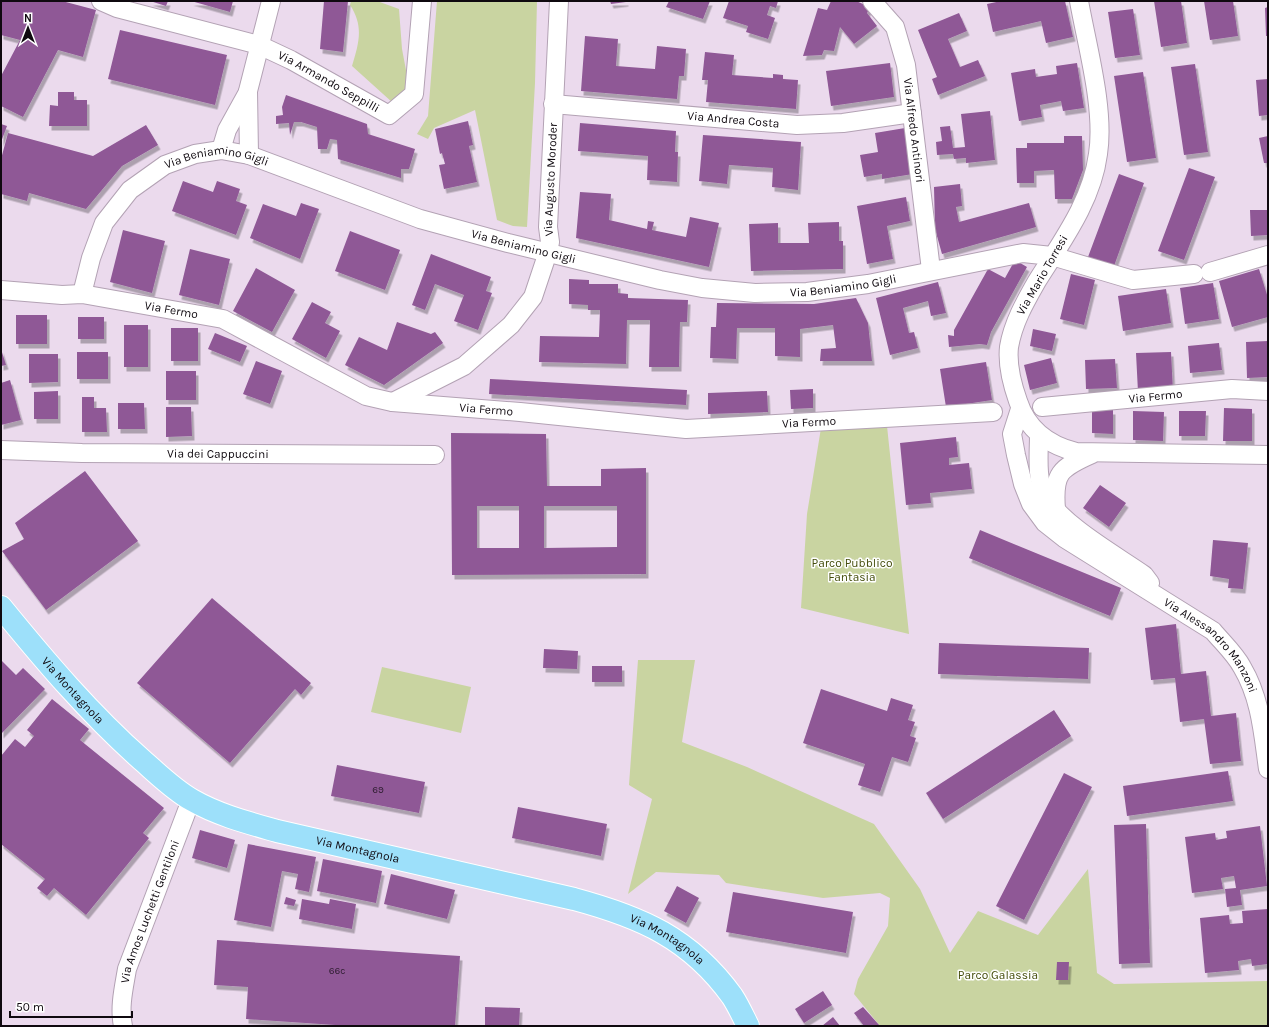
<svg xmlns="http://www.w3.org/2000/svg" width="1269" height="1027" font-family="Karla,sans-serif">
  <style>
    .green { fill: #c9d4a1 }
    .building { fill: #8f5896; fill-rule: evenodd; filter: url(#shadow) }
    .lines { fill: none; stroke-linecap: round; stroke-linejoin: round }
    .minor-casing { stroke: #b3a2b4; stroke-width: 20 }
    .major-casing { stroke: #fff; stroke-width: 24 }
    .minor { stroke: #fff; stroke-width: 18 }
    .major { stroke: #9de0fa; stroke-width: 22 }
    .labels { text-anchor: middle; stroke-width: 3; stroke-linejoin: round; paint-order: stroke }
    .number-label { font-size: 10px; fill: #2f1d31 }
    .street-label { font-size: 12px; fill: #0f090f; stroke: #fff }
    .park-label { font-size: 12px; fill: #444d0b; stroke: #fff }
  </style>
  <defs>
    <filter id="shadow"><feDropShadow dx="2.5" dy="4.5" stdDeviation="0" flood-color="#0004"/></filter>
  </defs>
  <rect width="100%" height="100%" fill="#ebdaed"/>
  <path class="green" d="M 351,1 L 377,1 L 399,9 L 402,49 L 409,86 L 393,103 L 352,66 C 359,43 364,26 350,5 Z
    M 437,1 L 537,1 L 535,83 L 527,227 L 513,226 L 497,220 L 475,110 L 434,128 L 428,139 L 417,134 L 428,116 Z
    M 887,426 L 909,634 L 801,608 L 807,514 L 821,428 Z
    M 638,660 L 695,660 L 682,742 L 747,767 L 874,824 L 920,889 L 950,953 L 978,911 L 1038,935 L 1088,869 L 1097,973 L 1114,984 L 1268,981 L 1268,1026 L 880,1026 L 854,994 L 858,979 L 888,926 L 890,898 L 880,893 L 823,898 L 726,883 L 719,875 L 656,872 L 628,894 L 652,799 L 629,785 Z
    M 382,667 L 471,687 L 461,733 L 371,712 Z"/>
  <path class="building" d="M 1,1 L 62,1 L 96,10 L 83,57 L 58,50 L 23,117 L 1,106 L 1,76 L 20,40 L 1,35 Z
    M 150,1 L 168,1 L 166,6 Z
    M 191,1 L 233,1 L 230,12 Z
    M 324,1 L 348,1 L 343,52 L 320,49 Z
    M 610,1 L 626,1 L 626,2 L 611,4 Z
    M 669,1 L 710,1 L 703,19 L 666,7 Z
    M 729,1 L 778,1 L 776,8 L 770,6 L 767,15 L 775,18 L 768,39 L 746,32 L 748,26 L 723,18 Z
    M 831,1 L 856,1 L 870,7 L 867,13 L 877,26 L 854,44 L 840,27 L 834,51 L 824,50 L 822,55 L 803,56 L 818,8 L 827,10 Z
    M 1001,1 L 1065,1 L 1073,37 L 1046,43 L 1041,21 L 993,32 L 987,4 Z
    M 1154,1 L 1181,1 L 1187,43 L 1161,47 Z
    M 1204,1 L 1233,1 L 1238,36 L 1210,40 Z
    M 1268,7 L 1268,36 L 1266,36 L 1265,8 Z
    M 1133,9 L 1140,55 L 1115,58 L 1108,12 Z
    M 959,13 L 967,31 L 948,39 L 960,67 L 978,60 L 985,76 L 938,95 L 932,79 L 937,77 L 918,30 Z
    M 120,30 L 227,55 L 215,105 L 108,79 Z
    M 585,36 L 618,39 L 616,66 L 655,69 L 657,46 L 686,49 L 684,76 L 679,76 L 677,99 L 581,91 Z
    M 705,52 L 734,55 L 732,75 L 773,78 L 773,74 L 783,75 L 783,79 L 798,80 L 796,109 L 706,102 L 708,80 L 702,80 Z
    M 890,63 L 894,97 L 831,106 L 826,71 Z
    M 1077,63 L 1084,108 L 1063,111 L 1061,101 L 1040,105 L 1042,117 L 1019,121 L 1011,73 L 1035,69 L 1036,77 L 1057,74 L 1056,66 Z
    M 1195,64 L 1208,152 L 1184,155 L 1171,67 Z
    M 1143,72 L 1156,158 L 1127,162 L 1114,76 Z
    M 1268,79 L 1268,115 L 1259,116 L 1256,80 Z
    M 58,92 L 74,92 L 74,100 L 87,100 L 87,126 L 49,126 L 50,105 L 58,106 Z
    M 286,95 L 367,124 L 368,134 L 415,149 L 409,169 L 401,169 L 401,178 L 338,159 L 337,140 L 330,139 L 327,149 L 318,149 L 317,127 L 301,122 L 294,122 L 290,135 L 289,123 L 276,124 L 276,116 L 283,115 L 282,107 Z
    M 990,111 L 995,160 L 966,163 L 966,158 L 954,159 L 953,154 L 937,155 L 936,142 L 942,141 L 940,127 L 950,126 L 953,148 L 965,147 L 961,114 Z
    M 468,121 L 473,145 L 469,146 L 477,182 L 444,189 L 439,165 L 445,164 L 442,153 L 440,154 L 435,129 Z
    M 580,123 L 676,131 L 675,152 L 678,152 L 677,182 L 647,180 L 648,156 L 578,151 Z
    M 1,124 L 7,126 L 1,142 Z
    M 146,125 L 158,145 L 122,166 L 86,209 L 29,193 L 27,201 L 1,194 L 1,159 L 8,133 L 93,156 Z
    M 905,128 L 913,174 L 882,179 L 882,174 L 864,177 L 860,155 L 878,152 L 875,133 Z
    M 703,135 L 801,142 L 798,190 L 772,187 L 773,168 L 729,165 L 727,184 L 699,181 Z
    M 1064,136 L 1082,136 L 1083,170 L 1072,199 L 1055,199 L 1054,170 L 1034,171 L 1034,183 L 1017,183 L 1016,148 L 1027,148 L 1027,143 L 1064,143 Z
    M 1268,136 L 1268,163 L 1264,163 L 1259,138 Z
    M 1189,168 L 1215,177 L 1184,260 L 1158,251 Z
    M 1119,174 L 1144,183 L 1114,266 L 1088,257 Z
    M 183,181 L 213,192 L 217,181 L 240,189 L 236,201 L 247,205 L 236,235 L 172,211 Z
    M 960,184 L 962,206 L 956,207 L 959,222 L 1029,203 L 1036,227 L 942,254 L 935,229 L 934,187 Z
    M 580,192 L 611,194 L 609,220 L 622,223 L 647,229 L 648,221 L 654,222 L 652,230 L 686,237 L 690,217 L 719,223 L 709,267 L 576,238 Z
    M 906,197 L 910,221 L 887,226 L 893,259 L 867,264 L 857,206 Z
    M 301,203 L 319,209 L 300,259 L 250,238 L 263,204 L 296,216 Z
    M 1250,210 L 1268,210 L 1268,235 L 1251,236 Z
    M 839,222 L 839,241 L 843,241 L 843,269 L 751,271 L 749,224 L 778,223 L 778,243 L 809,243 L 808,223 Z
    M 123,230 L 165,241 L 152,293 L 110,282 Z
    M 350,231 L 400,250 L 385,290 L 335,271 Z
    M 190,249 L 230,259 L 219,305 L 179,295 Z
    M 431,254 L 491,277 L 486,291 L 492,293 L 478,330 L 454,321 L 464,295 L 435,284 L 425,310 L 412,305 Z
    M 1015,260 L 1027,267 L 991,332 L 987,345 L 980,344 L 949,347 L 948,335 L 954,336 L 954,330 L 988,269 L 1005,278 Z
    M 256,268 L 295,290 L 272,332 L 233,311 Z
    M 1259,269 L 1268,298 L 1268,317 L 1232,327 L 1219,281 Z
    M 1071,274 L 1095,280 L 1084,325 L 1060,319 Z
    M 569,279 L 589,280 L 589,284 L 618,284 L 618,293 L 628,294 L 628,298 L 688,300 L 687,322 L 680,322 L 679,367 L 649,367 L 650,320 L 627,320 L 626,364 L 539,362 L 540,336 L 599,337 L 600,310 L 588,310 L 588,305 L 569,304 Z
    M 938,282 L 946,313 L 931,316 L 928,301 L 903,308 L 909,333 L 914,332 L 918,348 L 890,355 L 876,298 Z
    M 1213,283 L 1219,319 L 1185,324 L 1180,288 Z
    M 1166,289 L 1171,323 L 1123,331 L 1118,296 Z
    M 856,298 L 868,323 L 872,361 L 820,361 L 821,349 L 836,348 L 833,325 L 800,329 L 800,357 L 775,356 L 775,328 L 737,328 L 736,359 L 710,358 L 711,327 L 716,327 L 717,303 L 814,304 Z
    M 312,302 L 331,312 L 325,323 L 340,331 L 326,358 L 292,339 Z
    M 16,315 L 47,315 L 47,344 L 16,344 Z
    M 78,317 L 104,317 L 104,339 L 78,339 Z
    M 397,322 L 431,334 L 435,332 L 443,343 L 384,385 L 345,365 L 359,337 L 387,350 Z
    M 124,325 L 148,325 L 148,367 L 124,367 Z
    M 171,328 L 198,328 L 198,361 L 171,361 Z
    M 1033,329 L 1056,334 L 1052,351 L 1030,346 Z
    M 215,333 L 247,346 L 240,362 L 208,349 Z
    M 1268,341 L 1268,377 L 1247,378 L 1246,342 Z
    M 1219,343 L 1222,370 L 1190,373 L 1188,346 Z
    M 1,349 L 6,365 L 1,366 Z
    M 77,352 L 108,352 L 108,379 L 77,379 Z
    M 1171,352 L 1173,391 L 1138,392 L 1136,353 Z
    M 29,354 L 58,354 L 58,382 L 29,383 Z
    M 1051,358 L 1057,383 L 1030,390 L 1024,365 Z
    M 1115,359 L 1117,388 L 1086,389 L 1085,360 Z
    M 256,361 L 282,371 L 270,404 L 243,394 Z
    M 986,362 L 992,400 L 946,407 L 940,369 Z
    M 166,371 L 196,371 L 196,400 L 166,400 Z
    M 490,379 L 687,390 L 686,405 L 489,394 Z
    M 10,380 L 21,420 L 1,425 L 1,383 Z
    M 813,389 L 813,408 L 791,409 L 790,390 Z
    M 58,391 L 58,419 L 34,419 L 34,392 Z
    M 767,391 L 768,412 L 708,414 L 708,393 Z
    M 82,397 L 94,397 L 94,408 L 106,408 L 107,432 L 82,432 Z
    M 118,403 L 144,403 L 145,429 L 118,429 Z
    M 166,407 L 191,407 L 192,436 L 166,437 Z
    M 1224,408 L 1252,409 L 1252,441 L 1223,441 Z
    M 1092,410 L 1113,410 L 1113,434 L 1092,433 Z
    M 1133,411 L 1164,412 L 1163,441 L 1133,440 Z
    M 1179,411 L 1206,411 L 1205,436 L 1179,436 Z
    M 451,433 L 546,434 L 547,486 L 601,486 L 601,469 L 646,468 L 646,574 L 452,575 ZM 477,506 L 519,506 L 519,548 L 477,548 ZM 544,506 L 617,506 L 617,547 L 544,548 Z
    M 956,437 L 958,457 L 949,458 L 949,465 L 969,463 L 972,489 L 930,493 L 931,503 L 906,505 L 900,443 Z
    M 85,471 L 138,541 L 46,610 L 2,551 L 24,539 L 15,523 Z
    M 1100,485 L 1126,503 L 1109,527 L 1083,508 Z
    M 980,530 L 1121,588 L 1110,616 L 969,558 Z
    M 1213,540 L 1248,543 L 1243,589 L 1228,588 L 1229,579 L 1210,576 Z
    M 212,598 L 311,683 L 301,695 L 295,689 L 230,763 L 137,683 Z
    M 1176,624 L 1181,674 L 1206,671 L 1211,716 L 1236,713 L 1241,761 L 1210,764 L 1204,719 L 1180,722 L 1175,678 L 1151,680 L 1145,628 Z
    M 939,643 L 1089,648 L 1088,679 L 938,674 Z
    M 544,649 L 578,651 L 577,669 L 543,668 Z
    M 1,660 L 16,675 L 23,668 L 45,689 L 1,734 Z
    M 592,666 L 622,666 L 622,682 L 592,682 Z
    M 821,689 L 887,711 L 891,698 L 913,705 L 908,720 L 915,722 L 910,736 L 916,738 L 908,762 L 892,757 L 880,792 L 858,785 L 865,764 L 803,743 Z
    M 52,699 L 89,729 L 80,740 L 164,808 L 143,833 L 149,838 L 86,915 L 54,888 L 47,896 L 37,888 L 45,879 L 1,844 L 1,756 L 15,739 L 25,747 L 34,736 L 27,730 Z
    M 1054,710 L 1071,736 L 943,819 L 926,793 Z
    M 337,765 L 425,782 L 419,813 L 331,796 Z
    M 1228,771 L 1233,801 L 1127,816 L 1123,786 Z
    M 1064,773 L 1092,787 L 1024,920 L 996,906 Z
    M 518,807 L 607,824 L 601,856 L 512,838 Z
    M 1146,824 L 1150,963 L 1119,964 L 1114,825 Z
    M 1260,826 L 1267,886 L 1240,890 L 1242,905 L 1227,907 L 1225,889 L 1236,888 L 1234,876 L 1221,878 L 1223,889 L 1192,893 L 1185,837 L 1215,833 L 1216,840 L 1227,838 L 1226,831 Z
    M 200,830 L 235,840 L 227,868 L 192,858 Z
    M 248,844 L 316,857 L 309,892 L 295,889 L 298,874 L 282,871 L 271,927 L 234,920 Z
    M 323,859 L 382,871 L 376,903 L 317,891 Z
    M 391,874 L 455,890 L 447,919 L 384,904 Z
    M 677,886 L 699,898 L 686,923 L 664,911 Z
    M 733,892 L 853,912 L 846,953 L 726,932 Z
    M 286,897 L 296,900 L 294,906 L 284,904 Z
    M 302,899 L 329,904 L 330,899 L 356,904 L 352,929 L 299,919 Z
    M 1268,909 L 1268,964 L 1252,966 L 1251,959 L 1238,961 L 1239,970 L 1205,973 L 1200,918 L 1229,915 L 1230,924 L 1243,923 L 1242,911 Z
    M 217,940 L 460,956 L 455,1026 L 350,1026 L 246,1019 L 248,987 L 214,985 Z
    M 1057,962 L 1069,962 L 1068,980 L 1056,980 Z
    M 823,991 L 832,1005 L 804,1023 L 795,1009 Z
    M 485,1007 L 520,1008 L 519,1026 L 485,1026 Z
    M 863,1007 L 880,1026 L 864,1026 L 854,1013 Z
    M 833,1017 L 840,1026 L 822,1026 Z"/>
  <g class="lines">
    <g class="minor-casing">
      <g id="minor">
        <path id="s1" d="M 101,1 L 117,8 L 259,45 L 291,60 L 389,115 L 414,94 L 422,1"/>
        <path id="s2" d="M 872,1 L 895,27 L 906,65 L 931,270"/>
        <path d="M 1079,1 C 1087,46 1105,109 1098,154 C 1092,201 1062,241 1037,281 C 1025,302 1013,323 1009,347 C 1007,365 1012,384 1018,401 C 1027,429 1048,445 1076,452 L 1268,455"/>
        <path id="s3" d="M 553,104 L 797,125 L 843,123 L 912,113"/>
        <path d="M 221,150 L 227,130 L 248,92"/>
        <path d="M 249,155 L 248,91 L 271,1"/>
        <path d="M 1210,272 L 1268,255"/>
        <path id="s4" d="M 1,290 L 62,295 L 82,294 L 223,319 L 366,396 L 392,402 L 520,412 L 686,429 L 993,412"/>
        <path id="s5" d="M 82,294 L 91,258 L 104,223 L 130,190 L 165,165 L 195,154 L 221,150 L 249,155 L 420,219 L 508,243 L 660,280 L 702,288 L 755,293 L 807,292 L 868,284 L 1023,253 L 1052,256 L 1133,280 L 1194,274"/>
        <path id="s6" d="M 393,402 L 464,366 L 511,325 L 533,297 L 548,252 L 550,242 L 548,227 L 559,1"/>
        <path id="s7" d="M 1042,407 L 1232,389 L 1268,391"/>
        <path id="s8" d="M 1020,409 L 1012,434 L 1016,455 L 1023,484 L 1031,504 L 1045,523 L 1064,538 L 1213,631 C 1223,643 1235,654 1242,667 C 1261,699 1263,734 1268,769"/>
        <path d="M 1039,435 C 1039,452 1036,480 1045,495 C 1060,524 1117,556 1144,575 L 1150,583"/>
        <path id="s9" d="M 1,450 L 82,453 L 435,455"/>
        <path d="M 1056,509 C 1053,473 1060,468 1092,454"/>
        <path id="s10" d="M 123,1026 C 119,1007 124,987 127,969 L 191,800"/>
      </g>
    </g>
    <g class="major-casing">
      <g id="major">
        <path id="s11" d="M 1,607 C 45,661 90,714 142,760 C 158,774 174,790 192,800 C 218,815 249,823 277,831 L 574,899 C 641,917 690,938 732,996 C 738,1005 743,1016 748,1026"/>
      </g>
    </g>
    <use href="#minor" class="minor"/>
    <use href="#major" class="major"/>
  </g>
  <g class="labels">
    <g class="number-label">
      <text x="378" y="793">69</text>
      <text x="337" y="974">66c</text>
    </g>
    <g class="street-label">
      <text dy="4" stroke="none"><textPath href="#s1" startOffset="243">Via Armando Seppilli</textPath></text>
      <text dy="4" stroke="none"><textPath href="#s3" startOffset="181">Via Andrea Costa</textPath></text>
      <text dy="4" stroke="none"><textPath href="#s2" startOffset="140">Via Alfredo Antinori</textPath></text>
      <text dy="4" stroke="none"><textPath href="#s5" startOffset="213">Via Beniamino Gigli</textPath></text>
      <text dy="4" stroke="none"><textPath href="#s6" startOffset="298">Via Augusto Moroder</textPath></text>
      <text dy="4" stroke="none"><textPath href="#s5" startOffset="536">Via Beniamino Gigli</textPath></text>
      <text transform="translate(1042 275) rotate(-60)" y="4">Via Mario Torresi</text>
      <text dy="4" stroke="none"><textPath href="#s5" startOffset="861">Via Beniamino Gigli</textPath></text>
      <text dy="4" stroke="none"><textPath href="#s4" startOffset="172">Via Fermo</textPath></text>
      <text dy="4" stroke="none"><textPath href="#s7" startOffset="114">Via Fermo</textPath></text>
      <text dy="4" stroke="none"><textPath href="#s4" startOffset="508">Via Fermo</textPath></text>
      <text dy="4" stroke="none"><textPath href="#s4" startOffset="832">Via Fermo</textPath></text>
      <text dy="4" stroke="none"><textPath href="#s9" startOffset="217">Via dei Cappuccini</textPath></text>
      <text dy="4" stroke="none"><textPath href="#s8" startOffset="331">Via Alessandro Manzoni</textPath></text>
      <text dy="4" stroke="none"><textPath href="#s11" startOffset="110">Via Montagnola</textPath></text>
      <text dy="4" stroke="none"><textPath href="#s11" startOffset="446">Via Montagnola</textPath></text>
      <text dy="4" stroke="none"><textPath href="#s10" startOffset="119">Via Amos Luchetti Gentiloni</textPath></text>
      <text dy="4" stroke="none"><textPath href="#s11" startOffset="770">Via Montagnola</textPath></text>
    </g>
    <g class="park-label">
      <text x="852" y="567">Parco Pubblico<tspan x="852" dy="14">Fantasia</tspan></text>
      <text x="998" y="979">Parco Galassia</text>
    </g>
  </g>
  <rect width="1269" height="1027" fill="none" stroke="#0f090f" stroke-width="4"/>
  <g transform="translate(28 28)" stroke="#ffffff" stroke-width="3" paint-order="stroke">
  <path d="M0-3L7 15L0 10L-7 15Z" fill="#0f090f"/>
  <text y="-6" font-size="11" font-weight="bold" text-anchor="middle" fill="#0f090f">N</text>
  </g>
  <path d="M10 1011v6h122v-6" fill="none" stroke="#0f090f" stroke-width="2"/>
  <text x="16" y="1011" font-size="12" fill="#0f090f" stroke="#ffffff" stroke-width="3" paint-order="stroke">50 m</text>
</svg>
